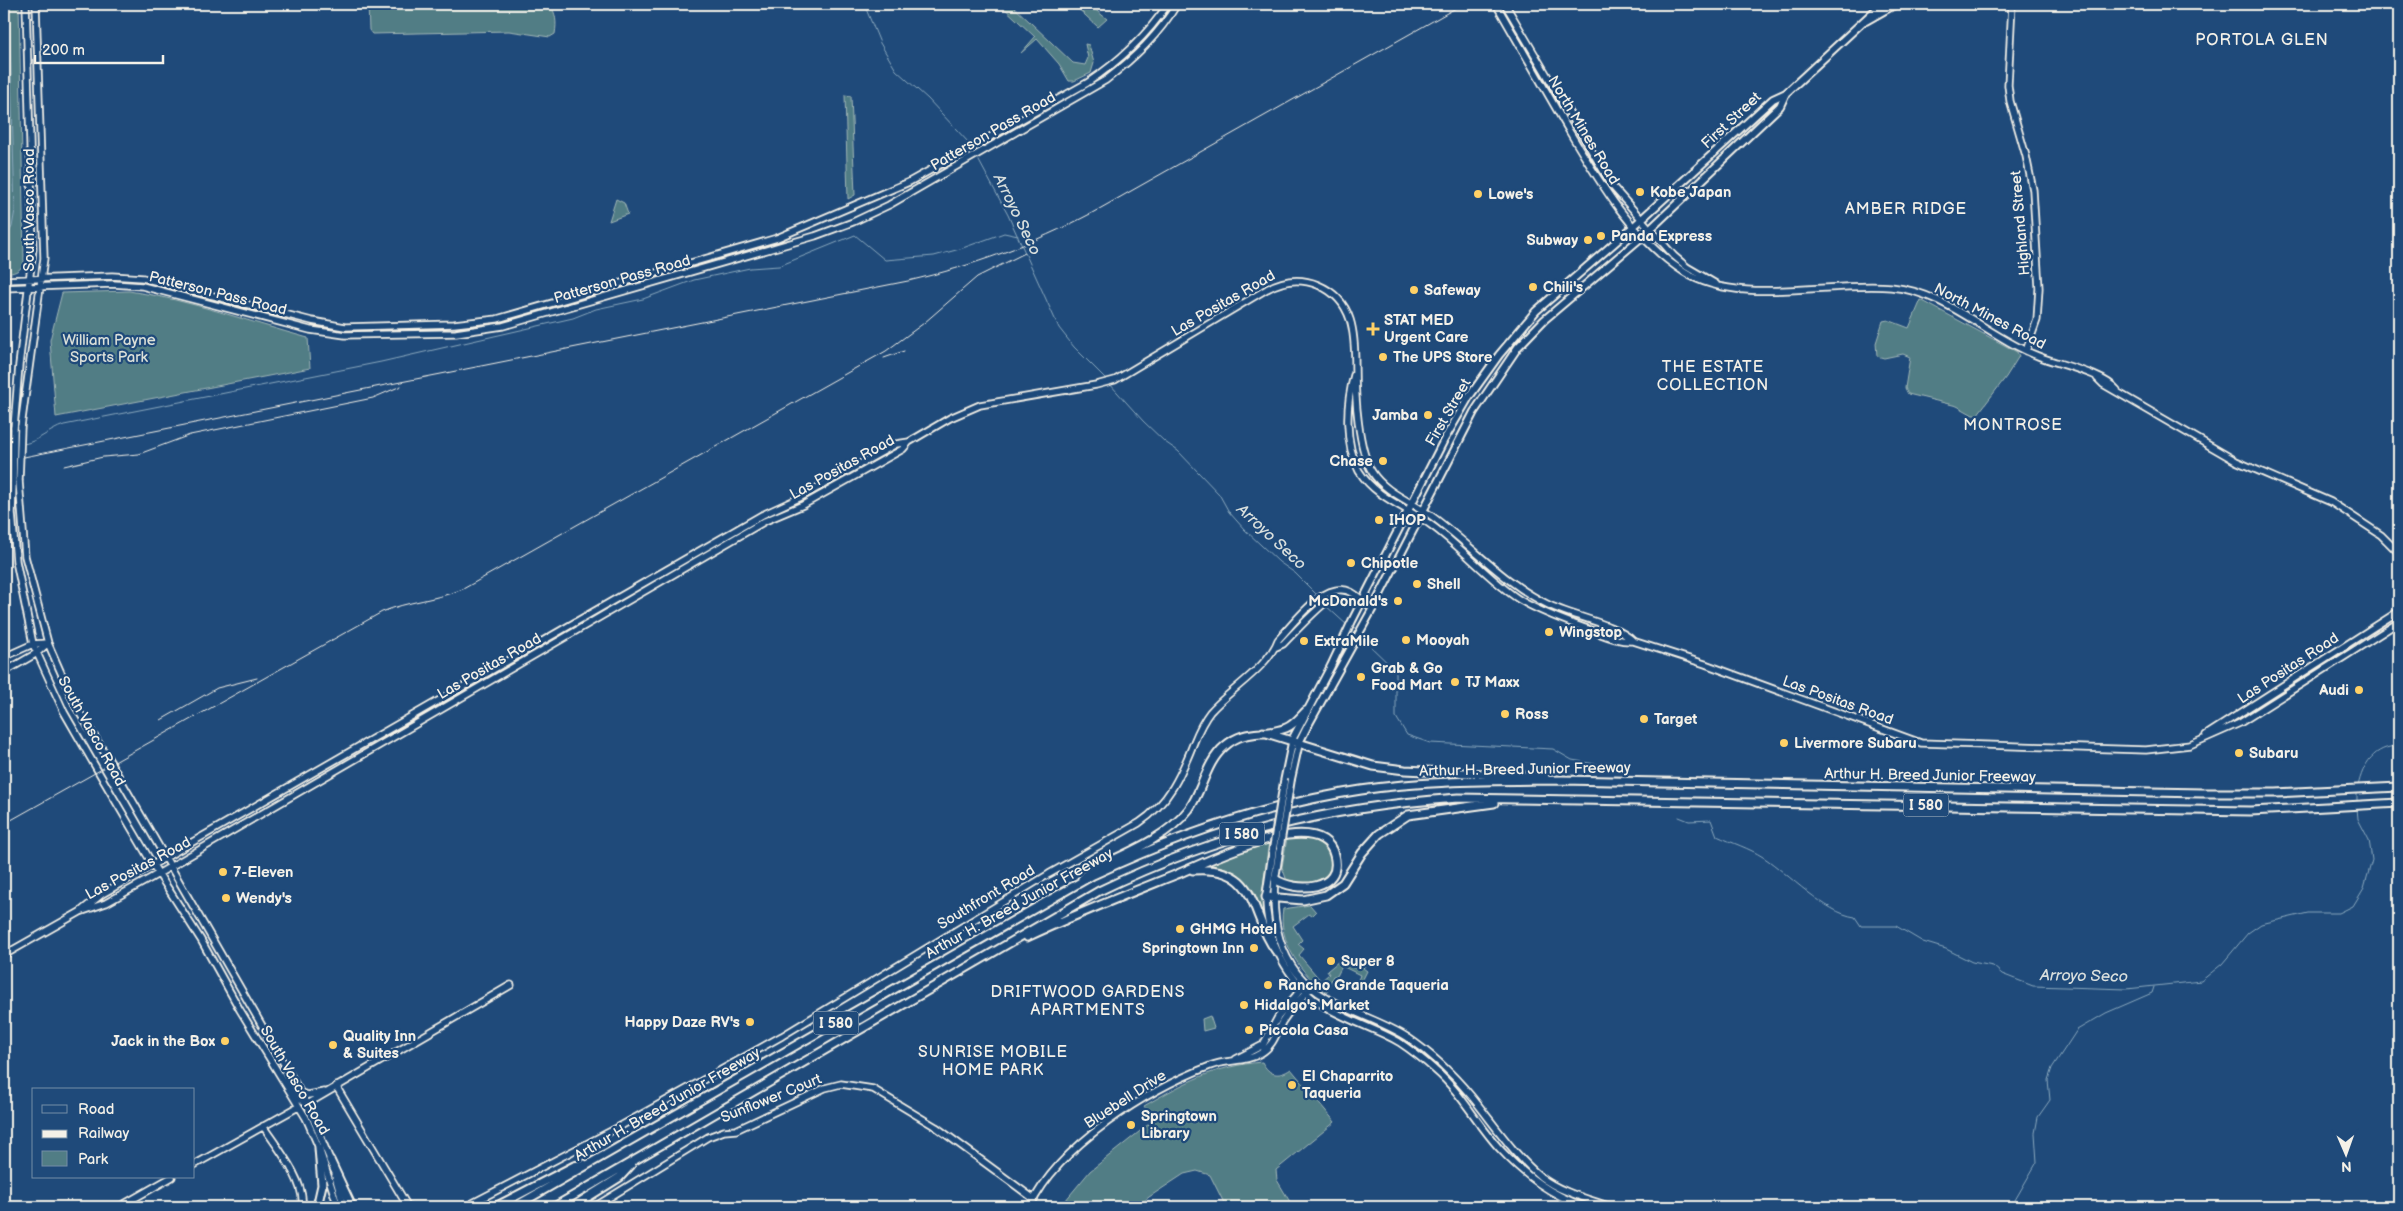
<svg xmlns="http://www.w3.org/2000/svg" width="2403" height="1211" font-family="'Balsamiq Sans',sans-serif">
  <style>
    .green { fill: #517d85; stroke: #a2b7b6 }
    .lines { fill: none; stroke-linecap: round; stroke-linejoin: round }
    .stream { stroke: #8aa8bd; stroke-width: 1 }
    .secondary-casing { stroke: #f4f1e8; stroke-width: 9 }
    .primary-casing { stroke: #f4f1e8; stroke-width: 10 }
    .highway-casing { stroke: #f4f1e8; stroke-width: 11 }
    .secondary { stroke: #1f4a7a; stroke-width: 5.5 }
    .primary { stroke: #1f4a7a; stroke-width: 6 }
    .highway { stroke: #1f4a7a; stroke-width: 7 }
    .rail { stroke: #f4f1e8; stroke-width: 1 }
    .secondary-bridge-casing { stroke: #f4f1e8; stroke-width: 9; stroke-linecap: butt }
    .primary-bridge-casing { stroke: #f4f1e8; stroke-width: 10; stroke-linecap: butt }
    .secondary-bridge { stroke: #1f4a7a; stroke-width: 5.5 }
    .primary-bridge { stroke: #1f4a7a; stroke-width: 6 }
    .poi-dot { fill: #ffd166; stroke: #1f4a7a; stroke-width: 2 }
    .labels { text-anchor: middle; stroke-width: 4.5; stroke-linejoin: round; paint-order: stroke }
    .shield { fill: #1f4a7a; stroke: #b4bfc7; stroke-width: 1 }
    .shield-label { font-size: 14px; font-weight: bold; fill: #f4f1e8 }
    .street-label { font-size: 15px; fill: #f4f1e8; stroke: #1f4a7a }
    .poi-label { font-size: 15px; font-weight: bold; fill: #f4f1e8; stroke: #1f4a7a; text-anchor: start }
    .park-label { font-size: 15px; fill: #dce0d9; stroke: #1f4a7a }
    .neighbourhood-label { font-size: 16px; letter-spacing: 1px; fill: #f4f1e8; stroke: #1f4a7a }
    .water-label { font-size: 16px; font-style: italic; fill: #d9dfdd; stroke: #1f4a7a }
  </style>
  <rect width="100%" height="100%" fill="#1f4a7a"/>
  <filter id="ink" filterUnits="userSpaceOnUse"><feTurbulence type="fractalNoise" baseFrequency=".02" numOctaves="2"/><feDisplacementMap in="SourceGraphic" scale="10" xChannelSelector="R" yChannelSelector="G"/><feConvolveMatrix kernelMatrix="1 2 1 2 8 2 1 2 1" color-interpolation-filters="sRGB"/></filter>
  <g filter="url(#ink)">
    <path class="green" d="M 4,4 L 19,4 L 24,263 C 20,272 13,273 4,274 Z
      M 368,4 L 550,4 C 556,14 557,22 555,34 L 550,37 L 509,31 L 372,34 L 369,30 Z
      M 1000,4 L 1011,4 L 1073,63 L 1085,65 L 1088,58 L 1085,44 L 1089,45 L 1094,63 L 1091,73 L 1074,81 L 1069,81 L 1059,64 L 1037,39 L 1021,53 L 1035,37 Z
      M 1073,4 L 1088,4 L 1107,19 L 1098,27 Z
      M 845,95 L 851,96 L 855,195 L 848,199 Z
      M 616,199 L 624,203 L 628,214 L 609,221 Z
      M 129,291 C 191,300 249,322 308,338 L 310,368 L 56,417 L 50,340 L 62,293 Z
      M 1921,300 L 2017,352 L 2019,356 L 2006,377 L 1977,415 L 1973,415 L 1957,406 L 1908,394 L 1905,388 L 1910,357 L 1903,354 L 1884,358 L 1877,356 L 1876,343 L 1883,321 L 1888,320 L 1909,328 Z
      M 1287,838 C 1313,837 1328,836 1333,866 L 1325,880 L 1310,885 L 1287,881 L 1282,867 Z
      M 1269,841 L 1263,886 L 1264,918 L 1254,891 L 1237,876 L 1215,867 L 1194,869 Z
      M 1310,905 L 1316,912 L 1312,916 L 1309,914 L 1293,926 L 1302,940 L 1298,944 L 1304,949 L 1299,955 L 1321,981 L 1329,974 L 1327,971 L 1339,961 L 1355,968 L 1354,958 L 1365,966 L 1363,968 L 1367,971 L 1358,989 L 1355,988 L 1360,975 L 1342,966 L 1337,976 L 1333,976 L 1327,992 C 1302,976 1277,940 1283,909 Z
      M 1210,1016 L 1214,1028 L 1203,1031 L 1202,1019 Z
      M 1262,1062 C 1269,1075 1278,1078 1291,1069 L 1335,1122 L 1276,1170 L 1277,1180 L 1293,1207 L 1226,1207 L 1210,1175 L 1197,1171 L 1184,1174 L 1149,1197 L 1137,1207 L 1060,1207 L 1090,1171 L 1154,1120 L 1144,1106 C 1185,1082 1215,1066 1262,1062 Z"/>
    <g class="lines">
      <path class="stream" d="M 864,4 L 880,43 L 896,70 L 928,99 L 969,143
        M 979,161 L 1008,215 L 1059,328 L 1074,347 L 1107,380
        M 4,240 L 12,227 L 15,210 L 9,4
        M 1109,383 L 1143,421 L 1165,442 L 1178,451 L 1219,494 L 1229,512 L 1244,529 L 1279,562 L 1295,573 L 1318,596
        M 24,444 C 39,441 49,430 64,425 L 381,362 L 573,318 L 596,309 L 643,299 L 694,280 L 750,268 L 779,266 L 855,235 L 885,260 L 934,256 L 960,249 L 1004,233 L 1018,236
        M 4,447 L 10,446
        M 1325,605 L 1348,626
        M 1350,629 L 1356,636
        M 1359,638 L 1367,643 L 1396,671 L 1396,717 L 1407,735 L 1430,743 L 1553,749 L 1572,760 L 1607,766
        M 2358,786 C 2363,764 2374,746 2399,746
        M 2357,801 L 2357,793
        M 1679,817 L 1689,821 L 1711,820 L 1717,836 C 1732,843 1749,848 1763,857 C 1789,874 1825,913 1855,917 L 1861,926 L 1896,926 L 1923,942 L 1946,949 L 1972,962 L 1993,966 L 2002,974 L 2033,986 L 2127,989 L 2201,981 L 2222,964 L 2248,933 L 2261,924 L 2308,913 L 2339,913 L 2353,906 L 2364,888 L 2372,860 L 2369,840 L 2358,819 L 2357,808
        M 2011,1207 L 2037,1162 L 2035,1133 L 2038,1117 L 2050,1100 L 2048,1080 L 2052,1068 L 2077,1030 L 2106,1013 L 2152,993 L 2154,987"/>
      <g class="secondary-casing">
        <path id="secondary" d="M 1496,4 C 1519,44 1542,84 1565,124 C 1597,178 1630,237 1684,272 C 1737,307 1830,281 1891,287 C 1947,292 1988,337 2038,356 C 2060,365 2103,373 2117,390
          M 1505,4 L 1613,187 L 1674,256 L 1687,267 L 1716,284
          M 2012,4 L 2008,85 L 2010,101 L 2026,156 L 2033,190 L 2039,288 L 2037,320 L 2026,351
          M 4,280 L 112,276 L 143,278 L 312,321 L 345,327 L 454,324 L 497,319 L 777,238 L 909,182 L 1087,83 C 1120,61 1146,37 1168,4
          M 4,288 L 112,284 L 142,286 L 310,330 L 345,335 L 456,333 L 503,326 L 815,236 L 853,222 L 889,205 L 1106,80 C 1134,58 1159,35 1177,4
          M 1354,375 C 1346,404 1344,443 1359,471 C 1376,498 1406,507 1431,525 C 1462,547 1489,580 1520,600 C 1542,613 1566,621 1590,630 C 1604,635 1618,642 1633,641 L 1705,664 L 1921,743 L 2146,750 L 2190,745 L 2240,723 L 2399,622
          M 2097,378 L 2103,384 L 2236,461 L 2331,502 L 2381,535 L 2399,553
          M 21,427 L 44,258 L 36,4
          M 14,428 L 19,365 L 33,249 L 26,4
          M 19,481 L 25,556 L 48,643 L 76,707 L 111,763 L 307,1104 L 331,1162
          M 13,483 L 12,513 L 16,561 L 33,644 L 64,712 L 98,771 L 153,865 L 201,940 L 240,1010 L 306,1118 L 319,1148 L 338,1207
          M 1276,647 L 1283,644 C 1292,635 1326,598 1335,597 C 1343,595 1353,602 1361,602
          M 4,657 L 33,644 L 48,643
          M 4,672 L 37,653 L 48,643
          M 2206,735 L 2399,611
          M 1275,879 C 1272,912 1276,946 1297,973 C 1325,1008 1371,1014 1407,1037 C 1431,1053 1454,1075 1472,1097 C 1494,1124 1513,1154 1541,1177 C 1560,1192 1588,1199 1611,1207
          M 1266,897 C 1266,931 1278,961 1301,987 C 1325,1015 1368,1024 1399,1042 C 1411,1050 1424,1060 1435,1070 C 1461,1092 1477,1124 1500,1149 C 1525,1176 1551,1195 1586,1207
          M 80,912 L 102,894 L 762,515 L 799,498 L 896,444 L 909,442 L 950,418 L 980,405 L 1096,385 L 1115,380 L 1267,289 C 1283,280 1301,278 1318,285 C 1354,300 1355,334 1355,368 C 1355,395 1358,450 1372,472 C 1385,493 1413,502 1433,517 C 1471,545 1504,583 1547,604 C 1570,616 1617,624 1633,641
          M 4,955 L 80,912 L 106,903 L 151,878 L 765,521 L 803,505 L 903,449 L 909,442
          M 1236,1059 L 1263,1045 L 1278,1017 L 1303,987
          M 284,1080 C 295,1087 295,1098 307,1104 L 511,985
          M 336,1086 L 408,1207
          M 301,1093 L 308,1095 L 324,1092
          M 263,1126 C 277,1147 306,1182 302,1207
          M 194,1165 L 298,1107
          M 335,1176 L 344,1207
          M 119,1207 L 172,1177
          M 465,1207 L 617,1128 L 782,1036 L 1049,874 L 1139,823 C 1169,803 1181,775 1194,742 C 1198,732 1203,721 1210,712 C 1230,689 1267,669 1278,640 C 1295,622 1325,579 1351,592 C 1359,596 1365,604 1373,608
          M 594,1207 L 708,1137 L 724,1131 L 736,1130 L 825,1088 L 841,1084 L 873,1089 L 936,1127 L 1034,1199
          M 1030,1207 C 1059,1145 1147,1090 1210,1066 C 1227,1059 1246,1063 1261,1053 C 1273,1046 1276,1034 1282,1022 C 1289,1011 1300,999 1309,990"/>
      </g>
      <g class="primary-casing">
        <path id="primary" d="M 1866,21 L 1896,4
          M 1291,779 L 1299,743 L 1307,727 L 1373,608 L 1474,412 L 1518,347 L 1544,320 L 1643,236 L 1780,106 L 1786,93 L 1882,4
          M 1284,782 L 1293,738 L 1331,666 L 1352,621 L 1444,440 L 1469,397 L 1499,355 L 1536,311 L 1634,226 L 1773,99 L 1786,93
          M 1275,879 L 1280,846
          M 1266,897 L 1273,849"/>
      </g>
      <g class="highway-casing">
        <path id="highway" d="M 1263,732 L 1373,766 L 1405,770 L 1545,777
          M 1193,870 C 1261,865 1248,914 1276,951
          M 1082,879 L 1089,871 C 1122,855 1166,839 1189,809 C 1203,789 1206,762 1225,746 C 1246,728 1263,737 1286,728 C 1294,725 1300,717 1306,711
          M 1266,897 L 1303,900 L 1326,895 L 1343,883 L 1362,853 L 1379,834 L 1408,815 L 1494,803
          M 1027,937 C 1076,914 1125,895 1175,875 C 1203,864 1320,803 1334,855 C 1344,891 1296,893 1275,879
          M 330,1160 L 352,1207
          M 317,1207 L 322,1185 L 319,1148
          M 495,1207 L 574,1166 L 584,1164
          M 514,1207 L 1093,875 C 1179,835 1267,804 1361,790 C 1427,780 1495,781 1562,780 L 2202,793 L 2276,793 L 2399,787
          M 554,1207 L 1099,891 C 1217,834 1327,807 1458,798 L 2250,811 L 2399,803
          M 572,1207 L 620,1177 L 631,1165"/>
      </g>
      <use href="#secondary" class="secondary"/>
      <use href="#primary" class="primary"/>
      <use href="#highway" class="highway"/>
      <path class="rail" d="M 884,358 L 904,351
        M 4,461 L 908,281 C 973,266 1033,244 1092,213 L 1463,4
        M 64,466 L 103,457 L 139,454 L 190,435 L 373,398 L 401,386
        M 161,720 L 217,688 L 257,678
        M 4,824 L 382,612 C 408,601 436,600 463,589 L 886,351 L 924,323 L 977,277 L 1025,253"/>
      <g class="secondary-bridge-casing">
        <path id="secondary-bridge" d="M 19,481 L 21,427
          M 13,483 L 14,428"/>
      </g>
      <g class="primary-bridge-casing">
        <path id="primary-bridge" d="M 1280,846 L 1291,779
          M 1273,849 L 1284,782"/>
      </g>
      <use href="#secondary-bridge" class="secondary-bridge"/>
      <use href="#primary-bridge" class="primary-bridge"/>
    </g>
  </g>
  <g class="poi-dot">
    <circle cx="1640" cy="192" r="5"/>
    <circle cx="1478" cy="194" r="5"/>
    <circle cx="1601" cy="236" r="5"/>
    <circle cx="1588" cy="240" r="5"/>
    <circle cx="1533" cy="287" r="5"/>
    <circle cx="1414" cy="290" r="5"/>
    <path d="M1370.5 321.5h5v5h5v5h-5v5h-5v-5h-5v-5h5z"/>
    <circle cx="1383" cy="357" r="5"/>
    <circle cx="1428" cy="415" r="5"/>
    <circle cx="1383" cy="461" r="5"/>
    <circle cx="1379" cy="520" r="5"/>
    <circle cx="1351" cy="563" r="5"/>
    <circle cx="1417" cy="584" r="5"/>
    <circle cx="1398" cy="601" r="5"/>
    <circle cx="1549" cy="632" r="5"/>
    <circle cx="1406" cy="640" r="5"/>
    <circle cx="1304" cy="641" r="5"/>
    <circle cx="1361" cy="677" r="5"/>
    <circle cx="1455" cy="682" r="5"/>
    <circle cx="2359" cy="690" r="5"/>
    <circle cx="1505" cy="714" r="5"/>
    <circle cx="1644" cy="719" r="5"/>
    <circle cx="1784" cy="743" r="5"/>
    <circle cx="2239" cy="753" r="5"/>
    <circle cx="223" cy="872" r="5"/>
    <circle cx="226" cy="898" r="5"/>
    <circle cx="1180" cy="929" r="5"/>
    <circle cx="1254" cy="948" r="5"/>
    <circle cx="1331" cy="961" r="5"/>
    <circle cx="1268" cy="985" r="5"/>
    <circle cx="1244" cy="1005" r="5"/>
    <circle cx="750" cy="1022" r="5"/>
    <circle cx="1249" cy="1030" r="5"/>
    <circle cx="225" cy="1041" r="5"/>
    <circle cx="333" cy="1045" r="5"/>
    <circle cx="1292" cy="1085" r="5"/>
    <circle cx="1131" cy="1125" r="5"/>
  </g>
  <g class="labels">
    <g class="shield">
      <rect x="1903.5" y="793.5" width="45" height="23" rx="4"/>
      <rect x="1219.5" y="822.5" width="45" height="23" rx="4"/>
      <rect x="813.5" y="1011.5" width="45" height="23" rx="4"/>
    </g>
    <g class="shield-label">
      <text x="1926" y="810">I 580</text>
      <text x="1242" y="839">I 580</text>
      <text x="836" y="1028">I 580</text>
    </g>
    <g class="street-label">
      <text transform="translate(1731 120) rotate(-43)" y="5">First Street</text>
      <text transform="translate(1584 130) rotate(59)" y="5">North Mines Road</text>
      <text transform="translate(993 131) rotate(-30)" y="5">Patterson Pass Road</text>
      <text transform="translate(29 210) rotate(-90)" y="5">South Vasco Road</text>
      <text transform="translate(2020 223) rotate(-95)" y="5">Highland Street</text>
      <text transform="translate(622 279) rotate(-16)" y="5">Patterson Pass Road</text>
      <text transform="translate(218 293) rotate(14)" y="5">Patterson Pass Road</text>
      <text transform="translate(1223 303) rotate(-30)" y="5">Las Positas Road</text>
      <text transform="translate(1990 316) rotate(28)" y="5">North Mines Road</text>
      <text transform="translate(1448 412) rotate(-60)" y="5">First Street</text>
      <text transform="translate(842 467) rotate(-29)" y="5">Las Positas Road</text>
      <text transform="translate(489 666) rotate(-30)" y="5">Las Positas Road</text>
      <text transform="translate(2288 668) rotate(-33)" y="5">Las Positas Road</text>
      <text transform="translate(1838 700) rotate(20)" y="5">Las Positas Road</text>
      <text transform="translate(92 731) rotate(61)" y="5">South Vasco Road</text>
      <text transform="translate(1525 769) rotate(-1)" y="5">Arthur H. Breed Junior Freeway</text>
      <text transform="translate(1930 775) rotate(1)" y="5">Arthur H. Breed Junior Freeway</text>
      <text transform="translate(138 868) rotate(-28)" y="5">Las Positas Road</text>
      <text transform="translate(986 897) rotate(-31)" y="5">Southfront Road</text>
      <text transform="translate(1019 903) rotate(-29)" y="5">Arthur H. Breed Junior Freeway</text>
      <text transform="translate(295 1080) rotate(60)" y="5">South Vasco Road</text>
      <text transform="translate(771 1098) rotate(-22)" y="5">Sunflower Court</text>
      <text transform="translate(1125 1099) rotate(-33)" y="5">Bluebell Drive</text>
      <text transform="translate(667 1104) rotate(-30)" y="5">Arthur H. Breed Junior Freeway</text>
    </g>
    <g class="poi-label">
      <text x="1650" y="197">Kobe Japan</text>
      <text x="1488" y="199">Lowe's</text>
      <text x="1611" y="241">Panda Express</text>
      <text x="1578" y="245" text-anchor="end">Subway</text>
      <text x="1543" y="292">Chili's</text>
      <text x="1424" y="295">Safeway</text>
      <text x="1384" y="325">STAT MED<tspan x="1384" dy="17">Urgent Care</tspan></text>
      <text x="1393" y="362">The UPS Store</text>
      <text x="1418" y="420" text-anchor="end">Jamba</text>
      <text x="1373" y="466" text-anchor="end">Chase</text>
      <text x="1389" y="525">IHOP</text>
      <text x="1361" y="568">Chipotle</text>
      <text x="1427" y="589">Shell</text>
      <text x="1388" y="606" text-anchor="end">McDonald's</text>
      <text x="1559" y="637">Wingstop</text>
      <text x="1416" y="645">Mooyah</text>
      <text x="1314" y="646">ExtraMile</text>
      <text x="1371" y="673">Grab &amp; Go<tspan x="1371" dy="17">Food Mart</tspan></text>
      <text x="1465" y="687">TJ Maxx</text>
      <text x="2349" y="695" text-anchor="end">Audi</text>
      <text x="1515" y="719">Ross</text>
      <text x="1654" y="724">Target</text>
      <text x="1794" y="748">Livermore Subaru</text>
      <text x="2249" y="758">Subaru</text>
      <text x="233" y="877">7-Eleven</text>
      <text x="236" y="903">Wendy's</text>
      <text x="1190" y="934">GHMG Hotel</text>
      <text x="1244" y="953" text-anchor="end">Springtown Inn</text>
      <text x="1341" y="966">Super 8</text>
      <text x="1278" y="990">Rancho Grande Taqueria</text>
      <text x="1254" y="1010">Hidalgo's Market</text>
      <text x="740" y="1027" text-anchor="end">Happy Daze RV's</text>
      <text x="1259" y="1035">Piccola Casa</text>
      <text x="343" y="1041">Quality Inn<tspan x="343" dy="17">&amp; Suites</tspan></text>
      <text x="215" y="1046" text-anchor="end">Jack in the Box</text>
      <text x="1302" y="1081">El Chaparrito<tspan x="1302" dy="17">Taqueria</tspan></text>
      <text x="1141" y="1121">Springtown<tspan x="1141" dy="17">Library</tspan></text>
    </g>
    <g class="park-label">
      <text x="109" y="345">William Payne<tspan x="109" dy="17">Sports Park</tspan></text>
    </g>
    <g class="neighbourhood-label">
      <text x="2262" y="45">PORTOLA GLEN</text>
      <text x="1906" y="214">AMBER RIDGE</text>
      <text x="1713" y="372">THE ESTATE<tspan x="1713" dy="18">COLLECTION</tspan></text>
      <text x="2013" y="430">MONTROSE</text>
      <text x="1088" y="997">DRIFTWOOD GARDENS<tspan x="1088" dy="18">APARTMENTS</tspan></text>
      <text x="993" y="1057">SUNRISE MOBILE<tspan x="993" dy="18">HOME PARK</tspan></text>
    </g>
    <g class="water-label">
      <text transform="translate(1018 214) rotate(64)" y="6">Arroyo Seco</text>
      <text transform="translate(1272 536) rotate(43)" y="6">Arroyo Seco</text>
      <text transform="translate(2084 975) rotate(1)" y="6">Arroyo Seco</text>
    </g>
  </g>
  <rect width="2403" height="1211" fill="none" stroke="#1f4a7a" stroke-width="20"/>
  <rect x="10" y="10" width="2383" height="1191" fill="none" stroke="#f4f1e8" stroke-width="2" filter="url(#ink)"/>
  <rect x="32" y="1088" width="162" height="90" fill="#1f4a7a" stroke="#748da6"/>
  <rect x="42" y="1105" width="25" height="8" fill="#1f4a7a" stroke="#748da6"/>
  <text x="78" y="1114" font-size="15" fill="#f4f1e8">Road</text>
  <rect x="42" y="1130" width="25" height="8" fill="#f4f1e8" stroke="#748da6"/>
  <text x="78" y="1138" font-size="15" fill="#f4f1e8">Railway</text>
  <rect x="42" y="1151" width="25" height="15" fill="#517d85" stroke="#748da6"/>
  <text x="78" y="1164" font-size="15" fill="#f4f1e8">Park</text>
  <g transform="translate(2346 1154) rotate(178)" stroke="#1f4a7a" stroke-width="4" paint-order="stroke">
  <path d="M0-4L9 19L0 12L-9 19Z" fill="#f4f1e8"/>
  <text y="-8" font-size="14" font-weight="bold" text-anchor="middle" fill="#f4f1e8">N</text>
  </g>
  <path d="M35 55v8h128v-8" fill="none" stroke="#f4f1e8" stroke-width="2.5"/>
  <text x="42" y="55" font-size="15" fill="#f4f1e8" stroke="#1f4a7a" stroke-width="4" paint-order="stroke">200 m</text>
</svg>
